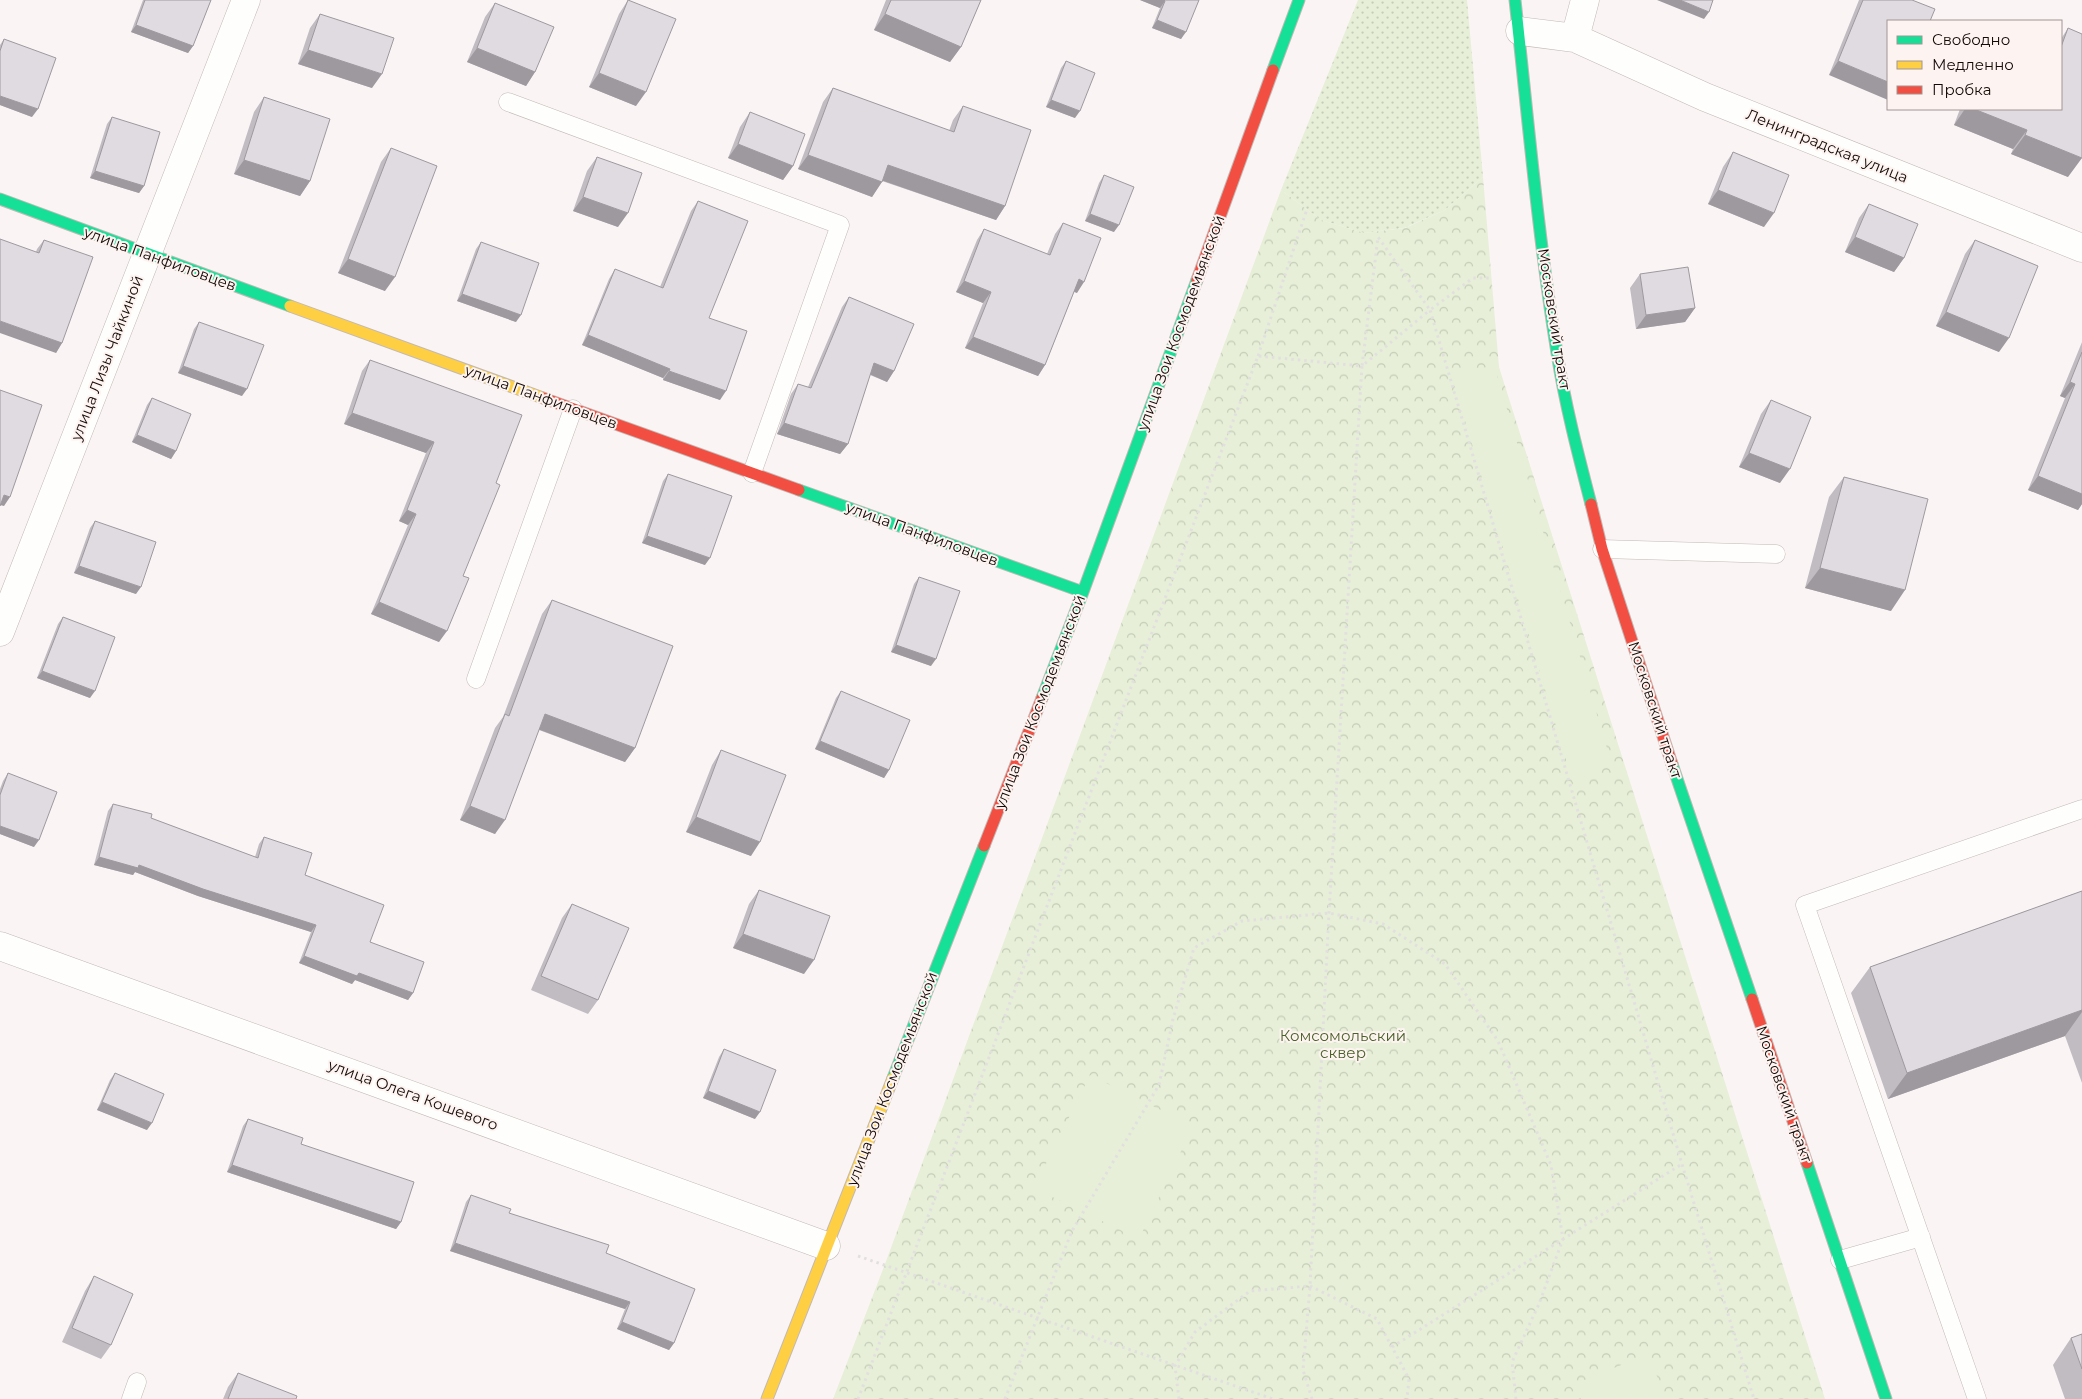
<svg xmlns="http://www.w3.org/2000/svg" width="2082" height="1399" font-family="Montserrat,sans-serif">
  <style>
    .grass { fill: url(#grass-dots) }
    .forest { fill: url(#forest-crowns) }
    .pitch { fill: #e7efd8 }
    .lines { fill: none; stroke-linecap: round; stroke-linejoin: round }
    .lane-casing { stroke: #c2b9b6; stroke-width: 19 }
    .street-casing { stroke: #c2b9b6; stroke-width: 29 }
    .fast-casing { stroke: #c2b9b6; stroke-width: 13 }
    .slow-casing { stroke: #c2b9b6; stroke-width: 13 }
    .jam-casing { stroke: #c2b9b6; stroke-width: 13 }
    .path { stroke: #e1e0df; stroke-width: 3; stroke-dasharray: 2.5 4; stroke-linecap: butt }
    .lane { stroke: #fefefd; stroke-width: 18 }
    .street { stroke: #fefefd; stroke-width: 28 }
    .fast { stroke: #16e098; stroke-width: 11 }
    .slow { stroke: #ffcf43; stroke-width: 11 }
    .jam { stroke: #f24e42; stroke-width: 11 }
    .wall { fill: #c1bcc2 }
    .shaded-wall { fill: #9d999e }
    .building { fill: #e0dbe1; stroke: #9d999e }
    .labels { text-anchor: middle; stroke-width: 4; stroke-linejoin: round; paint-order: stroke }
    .street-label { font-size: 15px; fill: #150905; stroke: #fdf4f1 }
    .park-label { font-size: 15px; fill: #4a6127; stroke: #fdf4f1 }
  </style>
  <defs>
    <pattern id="grass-dots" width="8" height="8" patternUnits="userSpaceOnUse" patternTransform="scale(1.25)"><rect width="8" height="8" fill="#e7efd8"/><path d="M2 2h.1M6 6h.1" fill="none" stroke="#c5ccb8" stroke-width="1.8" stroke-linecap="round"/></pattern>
    <pattern id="forest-crowns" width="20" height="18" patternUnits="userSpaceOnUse" patternTransform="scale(1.25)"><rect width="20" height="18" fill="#e7efd8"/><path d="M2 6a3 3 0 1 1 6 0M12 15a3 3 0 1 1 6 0" fill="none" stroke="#c5ccb8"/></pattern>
  </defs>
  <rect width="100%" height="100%" fill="#faf5f4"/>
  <path class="grass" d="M 1358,0 L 1467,0 L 1483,177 L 1445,210 L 1404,228 L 1364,233 L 1321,220 L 1281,190 Z"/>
  <path class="forest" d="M 1483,177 L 1499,367 L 1825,1399 L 833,1399 L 885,1264 L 1281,190 L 1321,220 L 1364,233 L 1405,228 L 1445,210 Z"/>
  <path class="pitch" d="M 1494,365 L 1611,762 L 1573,783 L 1452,377 Z
    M 1090,1075 L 1193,1126 L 1139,1239 L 1034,1188 Z
    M 1648,1354 L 1666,1399 L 1581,1399 L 1575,1384 Z"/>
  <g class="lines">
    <g class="lane-casing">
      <path id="lane" d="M 508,102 L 840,225 L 752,473
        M 1602,549 L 1776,554
        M 476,679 L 573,409
        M 1840,1260 L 1921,1237
        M 131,1399 L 137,1382
        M 1977,1399 L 1805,905 L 2082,809"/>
    </g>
    <g class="street-casing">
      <path id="street" d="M 1520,31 L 1575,38 L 1705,97 L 2082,248
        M 1575,38 L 1585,0
        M 0,632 L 246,0
        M 0,946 L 826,1246"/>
    </g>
    <g class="fast-casing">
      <path id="fast" d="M 1515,0 C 1528,118 1538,236 1557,353 C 1565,404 1578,454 1591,504
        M 1273,70 L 1299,0
        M 0,199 L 290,306
        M 799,490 L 1083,592
        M 1042,698 L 1083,592 L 1197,280
        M 1672,764 L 1752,999
        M 893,1078 L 984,846
        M 1807,1163 L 1886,1399"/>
    </g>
    <g class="slow-casing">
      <path id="slow" d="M 290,306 L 543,398
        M 767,1399 L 893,1078"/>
    </g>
    <g class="jam-casing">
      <path id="jam" d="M 1197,280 L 1273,70
        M 543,398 L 799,490
        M 1591,504 L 1602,549 L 1672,764
        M 984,846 L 1042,698
        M 1752,999 L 1807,1163"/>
    </g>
    <path class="path" d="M 1258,356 L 1307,209
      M 858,1256 L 1273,1399
      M 1392,1347 L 1682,1164
      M 858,1399 L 1258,356 L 1362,366 L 1378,237 L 1430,310 L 1473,278 L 1491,278
      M 1005,1399 L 1072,1231 L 1159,1085 L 1173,1019 L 1194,948 L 1242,921 L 1329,913 L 1383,924 L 1445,964 L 1498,1041 L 1551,1165 L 1563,1239 L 1539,1304 L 1512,1362 L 1516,1399
      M 1179,1399 L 1175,1366 L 1195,1332 L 1250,1291 L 1310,1286 L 1377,1319 L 1409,1379 L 1407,1399
      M 1312,1399 L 1303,1370 L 1310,1286 L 1329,913 L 1362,366 L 1430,310 L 1682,1164 L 1754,1399"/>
    <use href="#lane" class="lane"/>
    <use href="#street" class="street"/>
    <use href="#fast" class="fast"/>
    <use href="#slow" class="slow"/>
    <use href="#jam" class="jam"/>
  </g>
  <path class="wall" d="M 143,0 L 211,0 L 193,46 L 188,53 L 131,32 Z
    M 628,0 L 636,106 L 589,87 L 619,14 Z
    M 886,0 L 981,0 L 961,47 L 950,62 L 874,30 Z
    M 1140,0 L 1199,0 L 1181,39 L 1152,28 L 1160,8 Z
    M 1859,0 L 1912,0 L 1829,75 Z
    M 495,3 L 535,72 L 526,86 L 467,62 L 485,17 Z
    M 320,14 L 372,88 L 298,64 L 310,28 Z
    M 2068,28 L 2068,177 L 2011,154 L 2013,149 L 1954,125 L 1960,109 L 2061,109 L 2061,39 Z
    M 4,39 L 32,117 L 0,105 L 0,45 Z
    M 1066,61 L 1075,118 L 1046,107 L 1061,68 Z
    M 833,88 L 949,131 L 953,120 L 963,106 L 1005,206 L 996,220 L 882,181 L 872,197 L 798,169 L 823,102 Z
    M 264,97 L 310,181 L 300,196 L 234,174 L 254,112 Z
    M 750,112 L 793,166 L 783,180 L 728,158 L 740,127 Z
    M 112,117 L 144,186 L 139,193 L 90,178 L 107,124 Z
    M 391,148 L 385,291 L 338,273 L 381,162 Z
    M 1733,152 L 1764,227 L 1708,204 L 1723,167 Z
    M 597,157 L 618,227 L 573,211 L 587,171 Z
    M 1104,175 L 1114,232 L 1085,221 L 1099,183 Z
    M 698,201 L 709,318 L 720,400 L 663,380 L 663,378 L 582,345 L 609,279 L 615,269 L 660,287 L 691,211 Z
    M 1869,204 L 1904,258 L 1894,272 L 1845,252 L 1859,218 Z
    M 1063,223 L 1077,293 L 1074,292 L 1045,365 L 1038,376 L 965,348 L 983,303 L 956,292 L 977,240 L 984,229 L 1047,254 L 1055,234 Z
    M 44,240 L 62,343 L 56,353 L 36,252 L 37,249 Z
    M 1975,240 L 1999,352 L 1936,326 L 1965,254 Z
    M 481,242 L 516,322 L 457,301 L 476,249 Z
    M 1640,274 L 1695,308 L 1685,322 L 1636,329 L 1630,288 Z
    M 849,297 L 894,371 L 887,382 L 870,375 L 848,444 L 840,454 L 777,434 L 791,394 L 798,384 L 808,387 L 842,307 Z
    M 199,322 L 242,396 L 178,373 L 194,329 Z
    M 2082,342 L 2082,504 L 2078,510 L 2028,490 L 2065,398 L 2060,396 Z
    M 370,360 L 496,483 L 439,642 L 371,614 L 408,525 L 399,521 L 426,453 L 344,424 L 362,371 Z
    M 152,398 L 176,451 L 171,459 L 132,442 L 147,405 Z
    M 1771,400 L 1780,483 L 1739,467 L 1761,414 Z
    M 668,474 L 705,565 L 642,543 L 663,481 Z
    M 1844,477 L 1891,611 L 1805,588 L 1829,497 Z
    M 95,521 L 136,594 L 74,573 L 90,528 Z
    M 919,577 L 931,666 L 891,652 L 914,584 Z
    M 552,600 L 635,748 L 625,762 L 539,730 L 495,834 L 460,820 L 495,728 L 503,717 L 542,614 Z
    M 63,617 L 90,698 L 37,678 L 58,624 Z
    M 841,691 L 889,770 L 884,778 L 815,749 L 836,698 Z
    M 721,750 L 751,856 L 686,832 L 712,765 Z
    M 8,773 L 34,847 L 0,834 L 0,789 L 3,781 Z
    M 113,804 L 255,857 L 259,844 L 264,837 L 305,875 L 370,942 L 413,993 L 408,1000 L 355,980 L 352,984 L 299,963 L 311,932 L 198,896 L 135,872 L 133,875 L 94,865 L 108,811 Z
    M 759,890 L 804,974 L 733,948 L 749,904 Z
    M 2082,891 L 2082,1083 L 2065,1036 L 1888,1099 L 1851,993 L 1870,967 Z
    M 572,904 L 598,1000 L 588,1014 L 531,990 L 562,918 Z
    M 724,1049 L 755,1119 L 703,1098 L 719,1057 Z
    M 115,1073 L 147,1130 L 97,1110 L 110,1080 Z
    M 248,1119 L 301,1144 L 401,1222 L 396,1229 L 227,1172 L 243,1126 Z
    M 471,1195 L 509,1213 L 606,1253 L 674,1343 L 669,1350 L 617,1329 L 625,1309 L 450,1251 L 466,1202 Z
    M 94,1276 L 111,1345 L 101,1359 L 62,1342 L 85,1291 Z
    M 2082,1334 L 2082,1399 L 2065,1399 L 2053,1365 L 2071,1338 Z
    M 238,1373 L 296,1399 L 223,1399 L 228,1387 Z"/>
  <path class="shaded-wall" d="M 1140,0 L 1164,0 L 1165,1 L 1160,8 Z
    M 1657,0 L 1680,0 L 1709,12 L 1704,19 Z
    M 885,14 L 961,47 L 950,62 L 874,30 Z
    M 1157,20 L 1186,32 L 1181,39 L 1152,28 Z
    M 136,25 L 193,46 L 188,53 L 131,32 Z
    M 477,48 L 535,72 L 526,86 L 467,62 Z
    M 308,50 L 382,74 L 372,88 L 298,64 Z
    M 1838,61 L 1888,82 L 1888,100 L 1829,75 Z
    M 599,73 L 646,92 L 636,106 L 589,87 Z
    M 0,96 L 38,109 L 32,117 L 0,105 Z
    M 1051,100 L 1080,111 L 1075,118 L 1046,107 Z
    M 1965,109 L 1974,109 L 2027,130 L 2013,149 L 1954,125 Z
    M 2025,135 L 2082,158 L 2068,177 L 2011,154 Z
    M 738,144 L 793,166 L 783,180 L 728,158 Z
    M 808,155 L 882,182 L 872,197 L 798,169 Z
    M 244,160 L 310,181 L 300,196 L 234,174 Z
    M 888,165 L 1005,206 L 996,220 L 878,179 Z
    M 95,171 L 144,186 L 139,193 L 90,178 Z
    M 1718,190 L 1774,213 L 1764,227 L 1708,204 Z
    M 583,197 L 628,213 L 618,227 L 573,211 Z
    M 1090,214 L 1119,225 L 1114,232 L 1085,221 Z
    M 1855,237 L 1904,258 L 1894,272 L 1845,252 Z
    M 348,259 L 395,277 L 385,291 L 338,273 Z
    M 1079,279 L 1084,282 L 1077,293 L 1071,290 Z
    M 964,281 L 991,292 L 983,303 L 956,292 Z
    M 462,294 L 521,315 L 516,322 L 457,301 Z
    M 1695,308 L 1685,322 L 1636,329 L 1646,315 Z
    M 1946,312 L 2009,338 L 1999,352 L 1936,326 Z
    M 0,321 L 62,343 L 56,353 L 0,333 Z
    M 588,335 L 670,369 L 663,378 L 582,345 Z
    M 973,337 L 1045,365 L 1038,376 L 965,348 Z
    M 874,363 L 894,371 L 887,382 L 867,373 Z
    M 183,366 L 247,389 L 242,396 L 178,373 Z
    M 669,371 L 726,391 L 720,400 L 663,380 Z
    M 2070,382 L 2075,384 L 2065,398 L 2060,396 Z
    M 352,413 L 434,442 L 426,453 L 344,424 Z
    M 784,423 L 848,444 L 840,454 L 777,434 Z
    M 137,435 L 176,451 L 171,459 L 132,442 Z
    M 1749,453 L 1790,469 L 1780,483 L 1739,467 Z
    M 2038,476 L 2082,494 L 2082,504 L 2078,510 L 2028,490 Z
    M 4,495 L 10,497 L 4,506 L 0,505 Z
    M 407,510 L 416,514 L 408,525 L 399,521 Z
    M 647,536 L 710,558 L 705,565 L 642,543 Z
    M 79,566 L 141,587 L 136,594 L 74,573 Z
    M 1820,568 L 1905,590 L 1891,611 L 1805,588 Z
    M 379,602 L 447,631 L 439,642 L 371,614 Z
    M 896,645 L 936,659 L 931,666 L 891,652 Z
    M 42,671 L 95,691 L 90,698 L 37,678 Z
    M 545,714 L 635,748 L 625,762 L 535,728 Z
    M 820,741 L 889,770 L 884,778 L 815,749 Z
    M 470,806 L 505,820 L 495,834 L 460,820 Z
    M 696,817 L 760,842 L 751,856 L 686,832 Z
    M 0,826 L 39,840 L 34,847 L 0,834 Z
    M 99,857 L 139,865 L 316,925 L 311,932 L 198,896 L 135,872 L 133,875 L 94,865 Z
    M 743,934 L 814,960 L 804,974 L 733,948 Z
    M 304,956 L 359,973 L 413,993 L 408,1000 L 355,980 L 352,984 L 299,963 Z
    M 2082,1010 L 2082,1012 L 2065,1036 L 1888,1099 L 1907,1073 Z
    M 708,1091 L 760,1112 L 755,1119 L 703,1098 Z
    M 102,1102 L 152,1123 L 147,1130 L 97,1110 Z
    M 232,1165 L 401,1222 L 396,1229 L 227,1172 Z
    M 455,1243 L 630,1302 L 625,1309 L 450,1251 Z
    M 622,1322 L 674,1343 L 669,1350 L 617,1329 Z"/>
  <path class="building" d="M 145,0 L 211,0 L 193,46 L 136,25 Z
    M 628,0 L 676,19 L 646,92 L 599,73 Z
    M 891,0 L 981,0 L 961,47 L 885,14 Z
    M 1164,0 L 1199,0 L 1186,32 L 1157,20 L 1165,1 Z
    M 1680,0 L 1713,0 L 1709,12 Z
    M 1863,0 L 1912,0 L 1935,9 L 1930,21 L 1888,21 L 1888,82 L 1838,61 Z
    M 495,3 L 554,27 L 535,72 L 477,48 Z
    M 320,14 L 394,38 L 382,74 L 308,50 Z
    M 2068,28 L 2082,34 L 2082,158 L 2025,135 L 2027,130 L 1974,109 L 2061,109 L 2061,47 Z
    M 4,39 L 56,58 L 38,109 L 0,96 L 0,51 Z
    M 1066,61 L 1095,73 L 1080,111 L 1051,100 Z
    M 833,88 L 954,132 L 963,106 L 1031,130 L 1005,206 L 888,165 L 882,182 L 808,155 Z
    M 264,97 L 330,119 L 310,181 L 244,160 Z
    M 750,112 L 805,134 L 793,166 L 738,144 Z
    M 112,117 L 160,132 L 144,186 L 95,171 Z
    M 391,148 L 437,166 L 395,277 L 348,259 Z
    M 1733,152 L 1789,175 L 1774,213 L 1718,190 Z
    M 597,157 L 642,173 L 628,213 L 583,197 Z
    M 1104,175 L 1134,187 L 1119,225 L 1090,214 Z
    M 698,201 L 748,221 L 709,318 L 747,331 L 726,391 L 669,371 L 670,369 L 588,335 L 615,269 L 663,288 Z
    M 1869,204 L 1918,224 L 1904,258 L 1855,237 Z
    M 1063,223 L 1101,238 L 1084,282 L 1079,279 L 1045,365 L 973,337 L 991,292 L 964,281 L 984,229 L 1050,255 Z
    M 0,239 L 39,253 L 44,240 L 93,257 L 62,343 L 0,321 Z
    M 1975,240 L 2038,266 L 2009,338 L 1946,312 Z
    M 481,242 L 539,263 L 521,315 L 462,294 Z
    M 1688,267 L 1695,308 L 1646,315 L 1640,274 Z
    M 849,297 L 914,324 L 894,371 L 874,363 L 848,444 L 784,423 L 798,384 L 811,388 Z
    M 199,322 L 264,345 L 247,389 L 183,366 Z
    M 2082,352 L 2082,494 L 2038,476 L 2075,384 L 2070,382 Z
    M 370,360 L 522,415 L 496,483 L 500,485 L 463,576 L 469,578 L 447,631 L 379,602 L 416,514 L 407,510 L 434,442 L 352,413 Z
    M 0,390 L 42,405 L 10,497 L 4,495 L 0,506 Z
    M 152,398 L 191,414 L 176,451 L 137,435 Z
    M 1771,400 L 1811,417 L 1790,469 L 1749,453 Z
    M 668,474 L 732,496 L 710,558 L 647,536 Z
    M 1844,477 L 1928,499 L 1905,590 L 1820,568 Z
    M 95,521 L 156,542 L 141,587 L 79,566 Z
    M 919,577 L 960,591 L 936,659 L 896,645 Z
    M 552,600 L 673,646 L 635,748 L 545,714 L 505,820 L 470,806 L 505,714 L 509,716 Z
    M 63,617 L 115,637 L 95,691 L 42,671 Z
    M 841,691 L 910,720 L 889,770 L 820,741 Z
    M 721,750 L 786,775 L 760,842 L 696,817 Z
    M 8,773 L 57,792 L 39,840 L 0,826 L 0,795 Z
    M 113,804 L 152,814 L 151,818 L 258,858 L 264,837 L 312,853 L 305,875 L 384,905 L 370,942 L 424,962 L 413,993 L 359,973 L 357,976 L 304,956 L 316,925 L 203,889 L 139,865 L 138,868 L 99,857 Z
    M 759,890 L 830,916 L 814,960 L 743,934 Z
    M 2082,891 L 2082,1010 L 1907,1073 L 1870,967 Z
    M 572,904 L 629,928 L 598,1000 L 541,976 Z
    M 724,1049 L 776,1070 L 760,1112 L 708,1091 Z
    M 115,1073 L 164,1094 L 152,1123 L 102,1102 Z
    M 248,1119 L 303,1138 L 301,1144 L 414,1182 L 401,1222 L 232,1165 Z
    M 471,1195 L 511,1209 L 509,1213 L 609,1245 L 606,1253 L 695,1289 L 674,1343 L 622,1322 L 630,1302 L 455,1243 Z
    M 94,1276 L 133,1294 L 111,1345 L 72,1328 Z
    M 2082,1334 L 2082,1369 L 2071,1338 Z
    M 238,1373 L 297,1396 L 296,1399 L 228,1399 Z"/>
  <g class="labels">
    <g class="street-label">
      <text transform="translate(1827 146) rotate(22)" y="5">Ленинградская улица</text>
      <text transform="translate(160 259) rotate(20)" y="5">улица Панфиловцев</text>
      <text transform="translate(1554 319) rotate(81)" y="5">Московский тракт</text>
      <text transform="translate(1181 323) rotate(-70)" y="5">улица Зои Космодемьянской</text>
      <text transform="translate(107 358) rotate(-69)" y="5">улица Лизы Чайкиной</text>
      <text transform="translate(541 397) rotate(20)" y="5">улица Панфиловцев</text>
      <text transform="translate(922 534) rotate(20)" y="5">улица Панфиловцев</text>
      <text transform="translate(1040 702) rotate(-69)" y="5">улица Зои Космодемьянской</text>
      <text transform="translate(1655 710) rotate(72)" y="5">Московский тракт</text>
      <text transform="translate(892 1079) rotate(-69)" y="5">улица Зои Космодемьянской</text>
      <text transform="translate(1784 1094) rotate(71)" y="5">Московский тракт</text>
      <text transform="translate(413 1095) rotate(20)" y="5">улица Олега Кошевого</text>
    </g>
    <g class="park-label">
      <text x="1343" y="1041">Комсомольский<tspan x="1343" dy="17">сквер</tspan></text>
    </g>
  </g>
  <rect x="1887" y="20" width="175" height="90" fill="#fdf4f1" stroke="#a09693"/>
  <rect x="1897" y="36" width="25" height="8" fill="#16e098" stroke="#a09693"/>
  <text x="1932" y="45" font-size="15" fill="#150905">Свободно</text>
  <rect x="1897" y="61" width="25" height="8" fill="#ffcf43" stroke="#a09693"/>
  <text x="1932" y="70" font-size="15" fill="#150905">Медленно</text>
  <rect x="1897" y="86" width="25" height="8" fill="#f24e42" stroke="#a09693"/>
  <text x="1932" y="95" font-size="15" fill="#150905">Пробка</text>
</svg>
